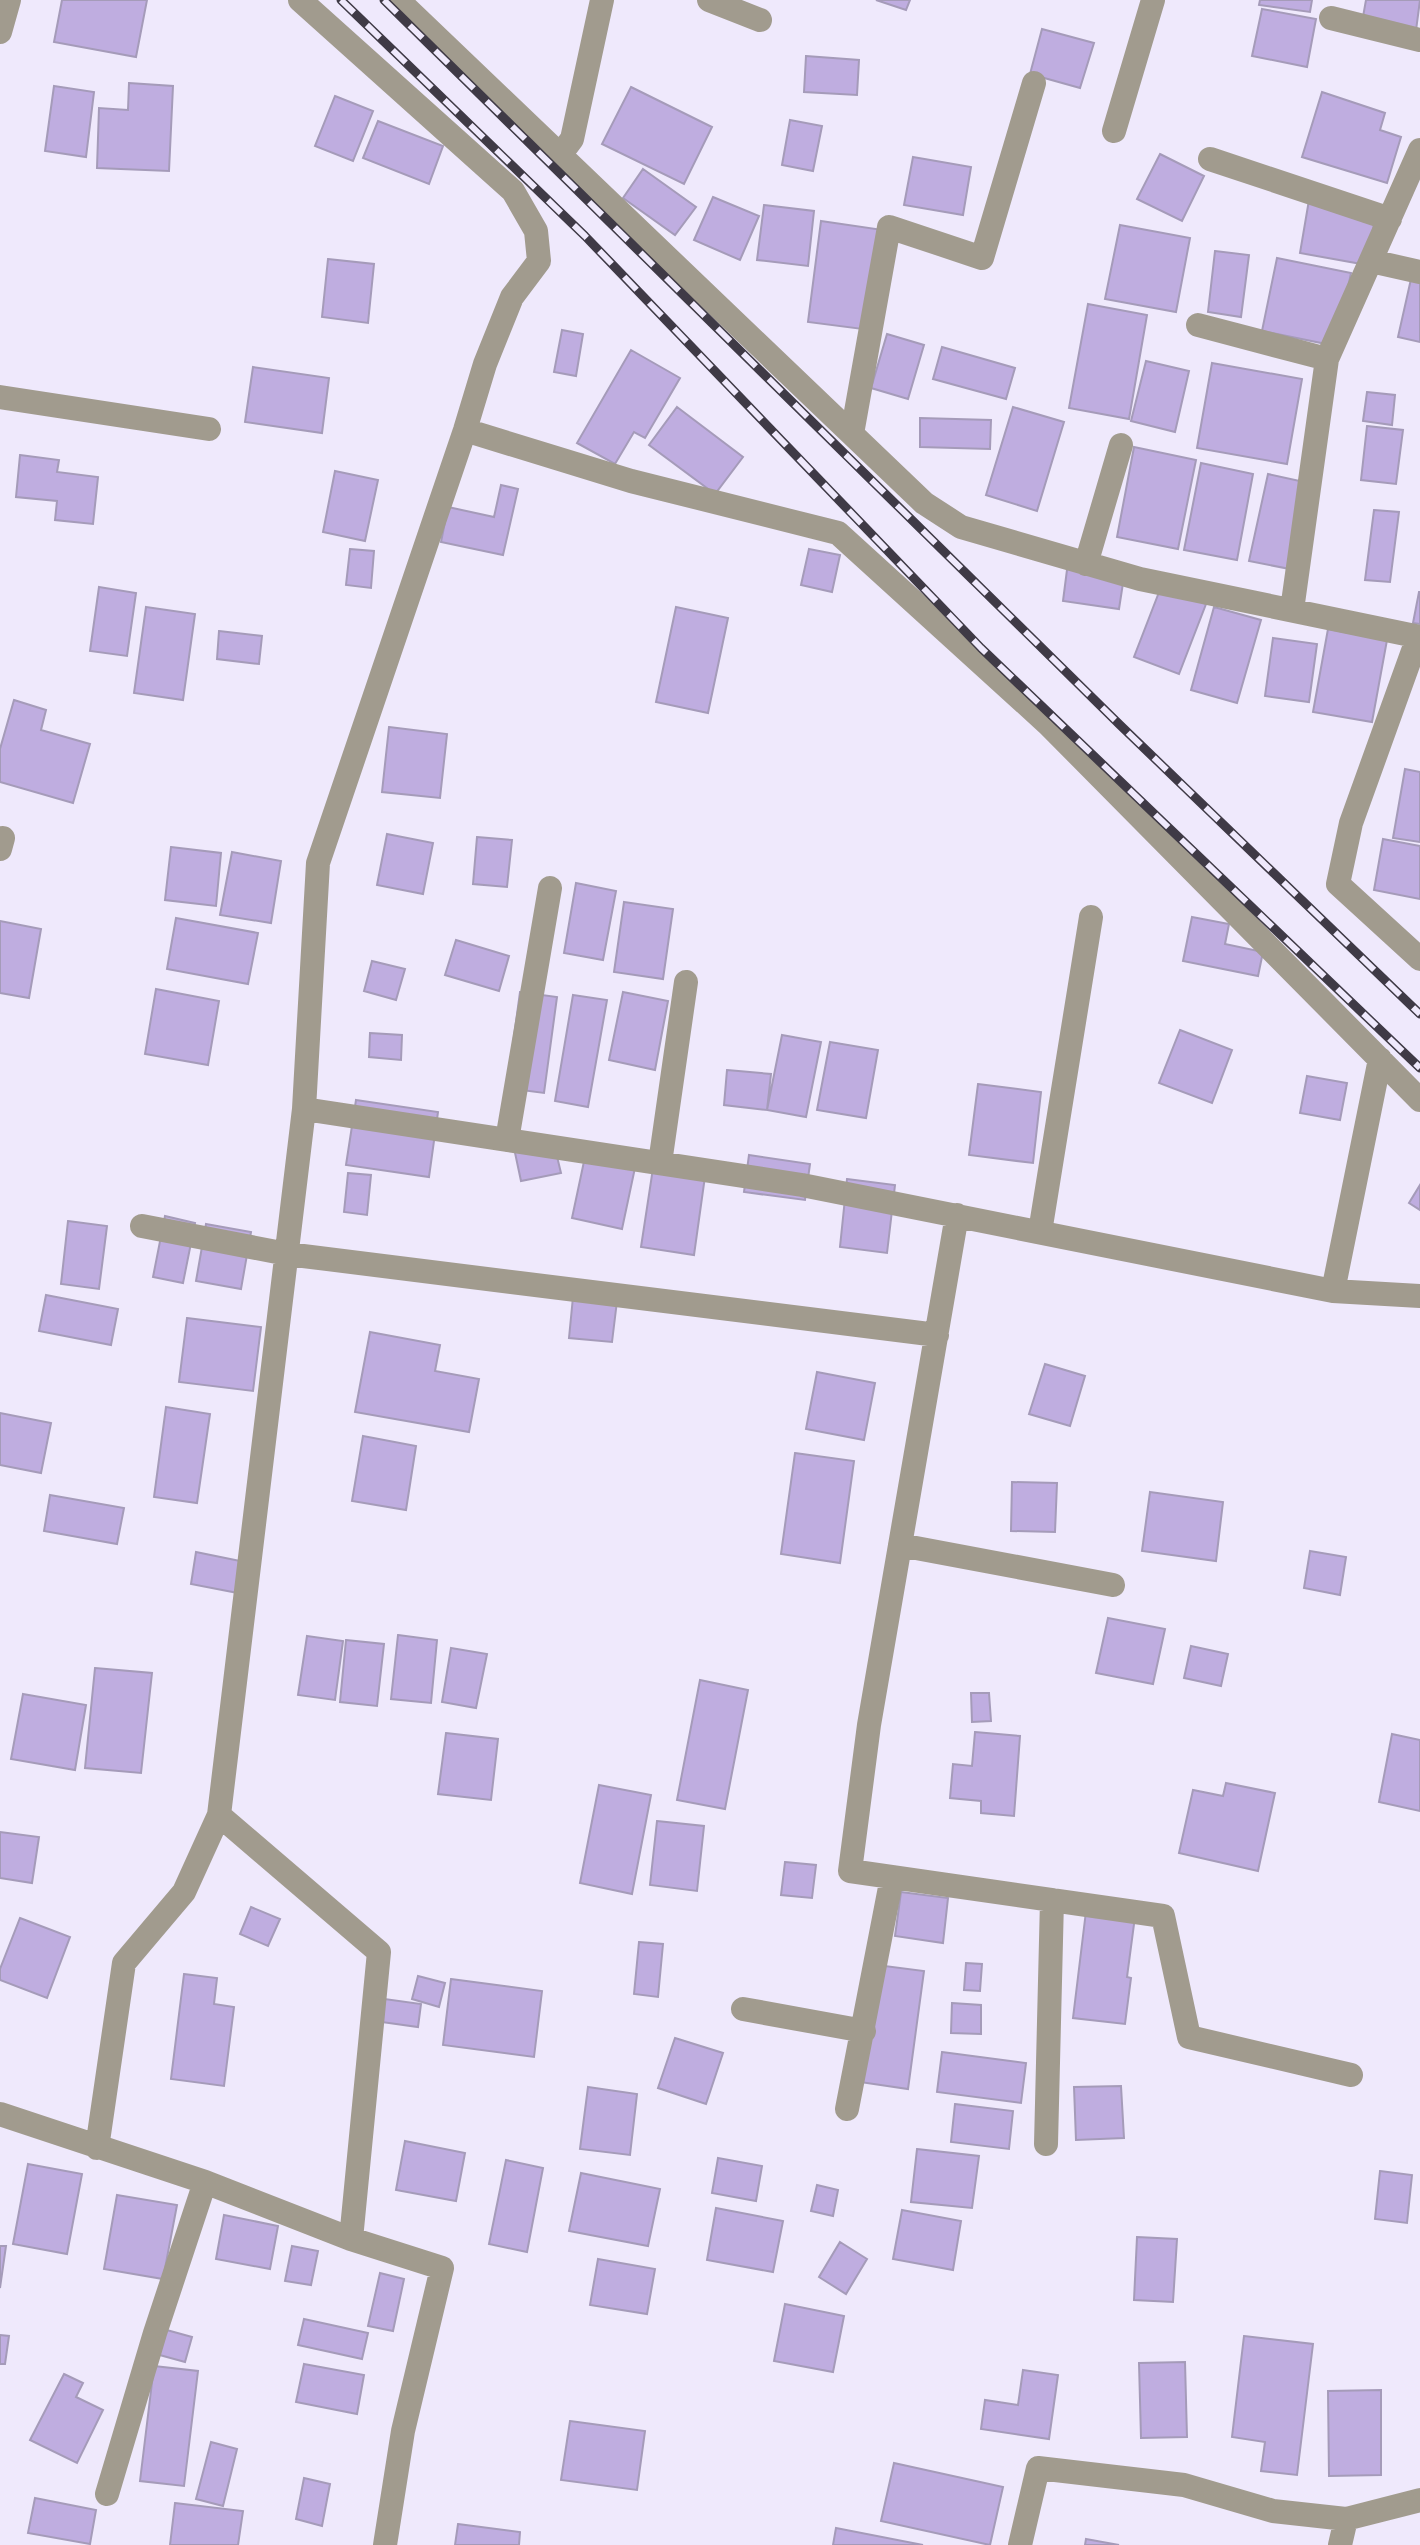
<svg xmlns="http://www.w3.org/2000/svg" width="1420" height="2545" font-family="Figtree,sans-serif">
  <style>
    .building { fill: #bfade0; stroke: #a59bb9; stroke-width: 2 }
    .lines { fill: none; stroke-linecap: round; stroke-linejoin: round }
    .minor { stroke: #a19b8e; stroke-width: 24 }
    .rail-casing { stroke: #3f3a46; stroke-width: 9 }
    .rail { stroke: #efe9fc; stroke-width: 6; stroke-dasharray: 18; stroke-linecap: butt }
  </style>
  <rect width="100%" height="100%" fill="#efe9fc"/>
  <path class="building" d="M 62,0 L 147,0 L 136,57 L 54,42 Z
    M 876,0 L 910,0 L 906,10 Z
    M 1260,0 L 1312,0 L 1310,12 L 1259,5 Z
    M 1366,0 L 1420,0 L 1415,38 L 1361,28 Z
    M 1262,9 L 1316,19 L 1307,67 L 1252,56 Z
    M 1042,29 L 1094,43 L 1080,88 L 1030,74 Z
    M 806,56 L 859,60 L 857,95 L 804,92 Z
    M 129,83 L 173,86 L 169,171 L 97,168 L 99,108 L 128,110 Z
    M 54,86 L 94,92 L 86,157 L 45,151 Z
    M 631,87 L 712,127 L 684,184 L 602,144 Z
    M 1322,92 L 1385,113 L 1380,130 L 1401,137 L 1387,183 L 1302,157 Z
    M 335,96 L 373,111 L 353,161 L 315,146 Z
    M 790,120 L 822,126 L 813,171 L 782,165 Z
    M 378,121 L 443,146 L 429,184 L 363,158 Z
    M 1160,154 L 1204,176 L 1182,221 L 1137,199 Z
    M 913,157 L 971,167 L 963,215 L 904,205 Z
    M 643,169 L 696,207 L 675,235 L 623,198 Z
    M 713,197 L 759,216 L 740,260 L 694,240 Z
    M 1309,200 L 1376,212 L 1367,265 L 1300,253 Z
    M 764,205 L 814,211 L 808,266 L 757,260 Z
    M 821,221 L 883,230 L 870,330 L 808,322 Z
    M 1120,225 L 1190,238 L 1176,312 L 1105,299 Z
    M 1215,251 L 1249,255 L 1241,317 L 1208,312 Z
    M 1277,258 L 1351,273 L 1336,346 L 1262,331 Z
    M 328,259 L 374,264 L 368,323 L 322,317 Z
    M 1413,270 L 1420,272 L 1420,342 L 1398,337 Z
    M 1088,304 L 1147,315 L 1129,419 L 1069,408 Z
    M 562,330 L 583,334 L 576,376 L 554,372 Z
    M 887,334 L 924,345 L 908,399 L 871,388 Z
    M 942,347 L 1015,368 L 1006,399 L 933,379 Z
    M 631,350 L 680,378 L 645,438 L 634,432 L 615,464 L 577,443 Z
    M 1146,361 L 1189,371 L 1175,432 L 1131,421 Z
    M 1212,363 L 1302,379 L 1287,464 L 1197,448 Z
    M 253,367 L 329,378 L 322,433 L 245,422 Z
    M 1367,392 L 1395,395 L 1392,425 L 1363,421 Z
    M 677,407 L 743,457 L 715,494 L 649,445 Z
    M 1013,407 L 1064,422 L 1037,511 L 986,495 Z
    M 920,418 L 991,420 L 990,449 L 920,447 Z
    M 1367,426 L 1403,430 L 1396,484 L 1361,480 Z
    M 1134,447 L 1196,460 L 1178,549 L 1117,537 Z
    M 20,455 L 59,460 L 57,472 L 98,477 L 93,524 L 55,520 L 57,501 L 16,497 Z
    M 1201,463 L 1253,474 L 1237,560 L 1184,550 Z
    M 335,471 L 378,480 L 365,541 L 323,532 Z
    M 1268,474 L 1318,485 L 1300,571 L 1249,561 Z
    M 501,485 L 518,489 L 503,555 L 441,542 L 448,507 L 494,517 Z
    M 1374,510 L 1399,512 L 1390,582 L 1365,580 Z
    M 350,549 L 374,551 L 371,588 L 346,585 Z
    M 809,549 L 840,555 L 832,592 L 801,585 Z
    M 1068,562 L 1125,570 L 1119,609 L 1063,601 Z
    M 99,587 L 136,593 L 127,656 L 90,651 Z
    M 1161,587 L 1206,604 L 1179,674 L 1134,657 Z
    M 1419,592 L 1420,592 L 1420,624 L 1413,623 Z
    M 146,607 L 195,614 L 183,700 L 134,693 Z
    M 676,607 L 728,618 L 708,713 L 656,702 Z
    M 1214,607 L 1261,620 L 1237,703 L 1191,690 Z
    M 1328,629 L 1387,640 L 1372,722 L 1313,712 Z
    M 219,631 L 262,636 L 259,664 L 217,659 Z
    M 1273,638 L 1317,644 L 1309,702 L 1265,696 Z
    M 14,700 L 46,710 L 41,730 L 90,744 L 73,803 L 0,782 L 0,749 Z
    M 389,727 L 447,734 L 440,798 L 382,792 Z
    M 1405,769 L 1420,772 L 1420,842 L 1393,838 Z
    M 387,834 L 433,843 L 423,894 L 377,885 Z
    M 477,837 L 512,840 L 507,887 L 473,884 Z
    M 1383,839 L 1420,846 L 1420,899 L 1374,890 Z
    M 171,847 L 221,853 L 216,906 L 165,900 Z
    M 232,852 L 281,861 L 271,923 L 220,915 Z
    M 576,883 L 616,891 L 603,960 L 564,953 Z
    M 624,902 L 673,909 L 663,979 L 614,972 Z
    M 1192,917 L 1229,924 L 1225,944 L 1263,952 L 1258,976 L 1183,961 Z
    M 176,918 L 258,933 L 248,984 L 167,969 Z
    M 0,921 L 41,929 L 29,998 L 0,993 Z
    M 456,940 L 509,956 L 499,991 L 445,975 Z
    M 372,961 L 405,969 L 396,1000 L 364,991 Z
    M 156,989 L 219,1001 L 208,1065 L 145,1054 Z
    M 520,992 L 557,997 L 544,1093 L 507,1088 Z
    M 623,992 L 668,1001 L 655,1070 L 609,1060 Z
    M 573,995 L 607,1000 L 588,1107 L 555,1101 Z
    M 1180,1030 L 1232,1050 L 1212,1103 L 1159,1083 Z
    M 370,1033 L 402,1035 L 401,1060 L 369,1057 Z
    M 782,1035 L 821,1042 L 806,1117 L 767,1110 Z
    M 830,1042 L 878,1050 L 866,1118 L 817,1110 Z
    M 727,1070 L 771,1074 L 767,1110 L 724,1105 Z
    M 1307,1076 L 1347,1083 L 1340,1120 L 1300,1113 Z
    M 978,1084 L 1041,1092 L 1033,1163 L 969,1155 Z
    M 356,1100 L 438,1112 L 429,1177 L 346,1165 Z
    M 553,1140 L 561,1173 L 521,1181 L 514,1148 Z
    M 586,1152 L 636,1163 L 622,1229 L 572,1218 Z
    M 655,1155 L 707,1162 L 694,1255 L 641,1247 Z
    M 749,1155 L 810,1164 L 805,1200 L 744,1192 Z
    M 348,1173 L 371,1175 L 367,1215 L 344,1212 Z
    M 847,1179 L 895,1185 L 887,1253 L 840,1247 Z
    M 1420,1185 L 1420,1210 L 1409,1203 Z
    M 165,1216 L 195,1223 L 183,1283 L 153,1277 Z
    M 68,1221 L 107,1226 L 99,1289 L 61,1284 Z
    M 206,1224 L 251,1232 L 241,1289 L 196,1281 Z
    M 46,1295 L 118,1309 L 111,1345 L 39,1331 Z
    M 573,1297 L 617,1301 L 612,1342 L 569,1338 Z
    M 187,1318 L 261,1327 L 253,1391 L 179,1382 Z
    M 370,1332 L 440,1345 L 435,1371 L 479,1379 L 469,1432 L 355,1412 Z
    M 1045,1364 L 1085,1376 L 1070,1426 L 1029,1414 Z
    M 817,1372 L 875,1383 L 864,1440 L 806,1429 Z
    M 166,1407 L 210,1414 L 197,1503 L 154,1497 Z
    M 0,1413 L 51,1423 L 41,1473 L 0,1465 Z
    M 363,1436 L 416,1446 L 406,1510 L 352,1501 Z
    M 795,1453 L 854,1461 L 840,1563 L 781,1554 Z
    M 1012,1482 L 1057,1483 L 1055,1532 L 1011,1531 Z
    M 1150,1492 L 1223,1502 L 1216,1561 L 1142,1551 Z
    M 50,1495 L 124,1508 L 117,1544 L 44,1531 Z
    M 1310,1551 L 1346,1557 L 1340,1595 L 1304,1588 Z
    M 196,1552 L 250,1563 L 243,1594 L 191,1584 Z
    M 1108,1618 L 1165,1629 L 1153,1684 L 1096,1673 Z
    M 398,1635 L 437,1640 L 431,1703 L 391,1699 Z
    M 307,1636 L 343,1641 L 335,1700 L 298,1695 Z
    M 346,1640 L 384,1644 L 377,1706 L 340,1702 Z
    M 1191,1646 L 1228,1654 L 1221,1686 L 1184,1678 Z
    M 451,1648 L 487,1654 L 476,1708 L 442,1702 Z
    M 95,1668 L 152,1673 L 141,1773 L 85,1768 Z
    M 700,1680 L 748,1690 L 725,1809 L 677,1800 Z
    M 971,1693 L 989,1693 L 991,1721 L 972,1722 Z
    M 23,1694 L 86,1705 L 75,1770 L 11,1759 Z
    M 975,1732 L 1020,1736 L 1014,1816 L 981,1813 L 981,1801 L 950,1798 L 953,1764 L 972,1766 Z
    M 446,1733 L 498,1739 L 491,1800 L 438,1794 Z
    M 1392,1734 L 1420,1740 L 1420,1811 L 1379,1802 Z
    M 1226,1783 L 1275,1793 L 1258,1871 L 1179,1853 L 1193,1790 L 1223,1796 Z
    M 599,1785 L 651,1795 L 632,1894 L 580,1883 Z
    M 657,1821 L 704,1826 L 697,1891 L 650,1885 Z
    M 0,1832 L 39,1837 L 32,1883 L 0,1878 Z
    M 785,1862 L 816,1865 L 812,1898 L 781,1895 Z
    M 901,1892 L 948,1898 L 943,1943 L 895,1936 Z
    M 1087,1903 L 1136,1909 L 1127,1977 L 1131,1978 L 1125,2024 L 1073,2018 Z
    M 251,1907 L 280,1919 L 268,1946 L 240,1934 Z
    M 20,1918 L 70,1937 L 47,1998 L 0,1980 L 0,1969 Z
    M 639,1942 L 663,1944 L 658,1997 L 634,1994 Z
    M 966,1963 L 982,1964 L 980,1991 L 964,1990 Z
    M 869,1964 L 924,1971 L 908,2089 L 853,2081 Z
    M 184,1974 L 217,1978 L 214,2004 L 234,2007 L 224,2086 L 171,2079 Z
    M 418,1976 L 445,1983 L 439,2007 L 412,1999 Z
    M 451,1979 L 542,1991 L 534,2057 L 443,2045 Z
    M 370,1997 L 421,2004 L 418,2027 L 367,2020 Z
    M 952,2003 L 981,2005 L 981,2034 L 951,2033 Z
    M 675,2038 L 723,2053 L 706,2104 L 658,2088 Z
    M 942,2052 L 1026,2063 L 1021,2103 L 937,2092 Z
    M 1121,2086 L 1124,2138 L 1076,2140 L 1074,2087 Z
    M 588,2087 L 637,2094 L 630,2155 L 580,2149 Z
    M 955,2104 L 1013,2111 L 1009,2149 L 951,2142 Z
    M 405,2141 L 465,2153 L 456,2201 L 396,2190 Z
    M 917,2149 L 979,2156 L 972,2208 L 911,2202 Z
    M 718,2158 L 762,2166 L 756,2201 L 712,2193 Z
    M 506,2160 L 543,2168 L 527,2252 L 489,2244 Z
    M 28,2164 L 82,2174 L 67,2254 L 13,2244 Z
    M 1380,2171 L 1412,2175 L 1407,2223 L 1375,2219 Z
    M 581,2173 L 660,2189 L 648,2246 L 569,2231 Z
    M 817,2185 L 838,2190 L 833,2216 L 811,2211 Z
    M 117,2195 L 177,2205 L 163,2279 L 104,2269 Z
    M 716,2208 L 783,2221 L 773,2272 L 707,2260 Z
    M 902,2210 L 961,2221 L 953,2270 L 893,2259 Z
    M 224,2215 L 278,2226 L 270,2269 L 216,2259 Z
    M 1137,2237 L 1177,2239 L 1173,2302 L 1134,2300 Z
    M 840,2242 L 867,2259 L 846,2294 L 819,2277 Z
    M 0,2246 L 6,2246 L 0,2288 Z
    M 292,2246 L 318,2251 L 311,2285 L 285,2281 Z
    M 598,2259 L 655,2269 L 647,2314 L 590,2305 Z
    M 380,2273 L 404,2279 L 393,2331 L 368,2326 Z
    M 785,2304 L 844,2316 L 833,2372 L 774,2361 Z
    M 304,2319 L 368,2333 L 362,2359 L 298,2345 Z
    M 163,2329 L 192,2337 L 185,2362 L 156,2354 Z
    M 0,2335 L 9,2336 L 5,2364 L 0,2364 Z
    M 1244,2336 L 1313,2344 L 1297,2475 L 1261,2471 L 1265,2442 L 1232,2437 Z
    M 1185,2362 L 1187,2437 L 1141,2438 L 1139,2363 Z
    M 304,2364 L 364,2375 L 357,2414 L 296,2402 Z
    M 154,2366 L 198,2371 L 184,2486 L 140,2481 Z
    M 1023,2370 L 1058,2375 L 1049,2439 L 981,2429 L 985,2400 L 1018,2405 Z
    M 64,2374 L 83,2383 L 76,2397 L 103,2410 L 77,2463 L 30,2440 Z
    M 1381,2390 L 1381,2475 L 1329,2476 L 1328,2391 Z
    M 570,2421 L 645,2431 L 637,2490 L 561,2480 Z
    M 211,2442 L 237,2449 L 223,2506 L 196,2499 Z
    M 894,2463 L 1003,2487 L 990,2545 L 881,2521 Z
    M 304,2478 L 330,2484 L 322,2526 L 296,2519 Z
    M 35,2498 L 96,2510 L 90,2544 L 28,2533 Z
    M 175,2503 L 243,2511 L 238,2545 L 170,2545 Z
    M 458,2524 L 520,2532 L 519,2545 L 455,2545 Z
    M 836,2528 L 923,2545 L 833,2545 Z
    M 1086,2539 L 1119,2545 L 1085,2545 Z"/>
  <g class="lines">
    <path class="minor" d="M 398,0 L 924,503 L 961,527 L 1140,579 L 1420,637
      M 709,0 L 760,20
      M 1331,18 L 1420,40
      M 0,32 L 9,0
      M 1114,131 L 1153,0
      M 560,155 L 572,139 L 602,0
      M 1210,159 L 1390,219
      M 1371,261 L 1420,272
      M 1198,325 L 1327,359
      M 0,397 L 209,429
      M 465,430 L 631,481 L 838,533 L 1048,724 L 1420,1100
      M 852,434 L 889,227 L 982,258 L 1034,83
      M 1086,564 L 1121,445
      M 1292,610 L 1327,359 L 1420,150
      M 1418,637 L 1351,823 L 1338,884 L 1420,959
      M 0,849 L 3,838
      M 304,1109 L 802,1185 L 1333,1291 L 1420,1296
      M 507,1140 L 550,888
      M 660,1163 L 686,982
      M 957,1215 L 869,1725 L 850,1871 L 1163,1916 L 1189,2037 L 1351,2075
      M 142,1226 L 287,1254 L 937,1335
      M 1040,1232 L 1091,917
      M 1333,1291 L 1380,1059
      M 900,1545 L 1113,1585
      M 219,1815 L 379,1952 L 351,2239
      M 743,2009 L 864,2031
      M 847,2109 L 892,1877
      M 0,2114 L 205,2182 L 351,2239 L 442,2268 L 403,2431 L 385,2545
      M 1046,2144 L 1052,1900
      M 97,2148 L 124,1963 L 184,1892 L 219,1815 L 304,1109 L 318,863 L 465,430 L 485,364 L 512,297 L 539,261 L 536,231 L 513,191 L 300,0
      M 107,2494 L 155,2333 L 205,2182
      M 1020,2545 L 1038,2468 L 1184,2485 L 1273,2511 L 1346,2519 L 1420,2500
      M 1340,2545 L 1346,2519"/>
    <g class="rail-casing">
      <path id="rail" d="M 341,0 L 585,236 L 981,648 L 1420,1068
        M 384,0 L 1120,725 L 1420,1014"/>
    </g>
    <use href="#rail" class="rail"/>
  </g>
</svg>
